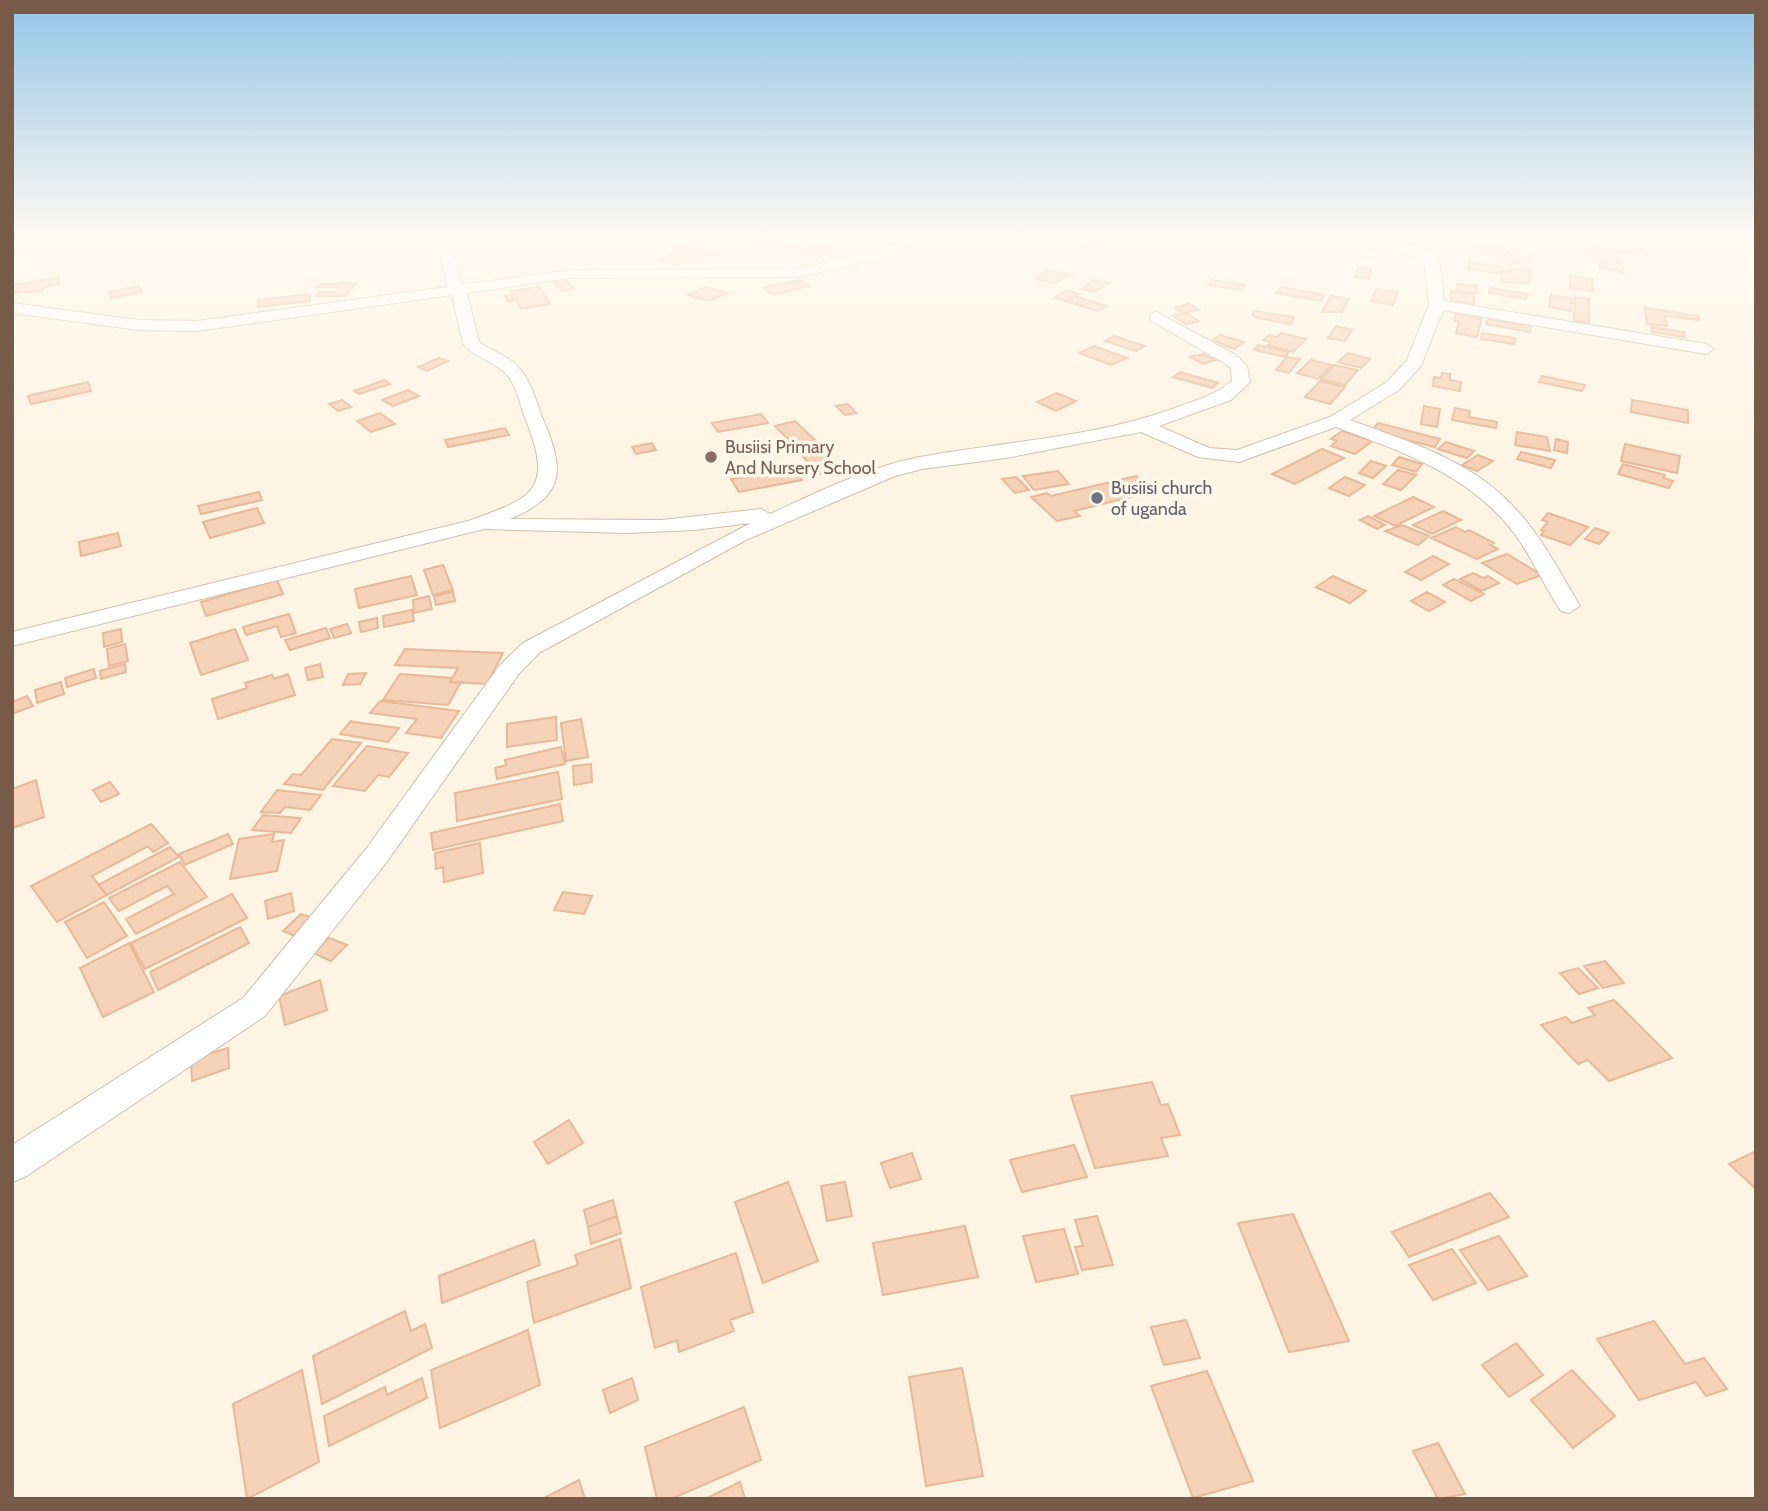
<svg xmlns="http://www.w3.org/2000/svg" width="1768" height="1511" font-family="Cabin,sans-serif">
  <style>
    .building { fill: #f5d2b8; stroke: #e8b998; stroke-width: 2 }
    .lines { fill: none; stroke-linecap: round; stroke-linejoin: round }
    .minor-casing { stroke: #d2beab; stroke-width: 2 }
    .minor { fill: #fff; fill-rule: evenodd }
    .education-dot { fill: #8d6e63; stroke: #fff7ea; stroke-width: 2.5 }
    .worship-dot { fill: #6b7280; stroke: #fff7ea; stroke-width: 2.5 }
    .labels { text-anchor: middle; stroke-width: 7; stroke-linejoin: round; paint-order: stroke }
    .far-education-label { font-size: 18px; fill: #785e54; stroke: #fff7ea; text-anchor: start }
    .far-worship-label { font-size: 18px; fill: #5b616d; stroke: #fff7ea; text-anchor: start }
  </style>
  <rect width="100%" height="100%" fill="#fef4e3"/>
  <path class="building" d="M 759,240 L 808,240 L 799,248 L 755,243 Z
    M 1070,240 L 1083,240 L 1097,244 L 1088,248 L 1066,242 Z
    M 813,242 L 831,248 L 835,249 L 818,256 L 799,248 Z
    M 683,244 L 713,253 L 675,265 L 659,259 L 681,251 L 672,248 Z
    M 1496,244 L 1510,252 L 1486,254 L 1477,248 L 1482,248 L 1478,245 Z
    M 1590,247 L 1604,247 L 1615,257 L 1591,256 L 1587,253 L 1597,253 Z
    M 1609,247 L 1642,249 L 1646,255 L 1612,252 Z
    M 1505,253 L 1530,257 L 1531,262 L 1520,261 L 1521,265 L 1499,260 L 1497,255 Z
    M 1607,260 L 1622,262 L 1624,273 L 1600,267 L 1599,262 L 1608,263 Z
    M 1469,262 L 1502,267 L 1502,274 L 1468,269 Z
    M 1358,267 L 1372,269 L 1369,279 L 1355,277 Z
    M 1511,268 L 1531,271 L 1529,283 L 1501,282 L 1504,271 L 1511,272 Z
    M 1048,270 L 1071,275 L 1054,283 L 1036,279 Z
    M 1570,276 L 1592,279 L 1593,291 L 1570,288 Z
    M 59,278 L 59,284 L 43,287 L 42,291 L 12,293 L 12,285 Z
    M 563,279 L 574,288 L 563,291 L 552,281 Z
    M 799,280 L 809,286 L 773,295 L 763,288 Z
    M 1094,280 L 1109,283 L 1095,292 L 1081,289 Z
    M 1212,280 L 1245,285 L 1242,290 L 1208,285 Z
    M 356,283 L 346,296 L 316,296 L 319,292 L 335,292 L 339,287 L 317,287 L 321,284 Z
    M 1457,284 L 1477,286 L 1478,293 L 1457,291 Z
    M 139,286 L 142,292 L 111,298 L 109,292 Z
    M 539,287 L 550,304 L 521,309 L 516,300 L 509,302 L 505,296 L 513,294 L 511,291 Z
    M 706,287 L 727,293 L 709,301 L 688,295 Z
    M 1281,287 L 1324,295 L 1320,301 L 1276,293 Z
    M 1491,288 L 1528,294 L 1526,299 L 1489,293 Z
    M 1376,289 L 1398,292 L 1393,305 L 1371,301 Z
    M 1067,290 L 1079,294 L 1065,301 L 1054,298 Z
    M 1451,291 L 1474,294 L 1474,304 L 1451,301 Z
    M 310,294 L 310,301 L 258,307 L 258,300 Z
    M 1551,295 L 1572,298 L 1571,311 L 1549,307 Z
    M 1074,296 L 1107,306 L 1098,311 L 1065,301 Z
    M 1331,296 L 1349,299 L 1342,312 L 1322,312 Z
    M 1575,297 L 1589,299 L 1589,323 L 1574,321 Z
    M 1189,303 L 1199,310 L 1183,313 L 1175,308 Z
    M 1645,308 L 1698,316 L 1699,320 L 1665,316 L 1667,326 L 1647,324 Z
    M 1254,311 L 1294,317 L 1291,324 L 1258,318 L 1252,315 Z
    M 1185,313 L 1199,321 L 1186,324 L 1173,316 Z
    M 1456,313 L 1482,318 L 1477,337 L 1456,333 L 1459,322 L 1454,321 Z
    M 1488,319 L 1531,326 L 1530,332 L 1486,324 Z
    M 1336,326 L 1352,330 L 1345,341 L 1328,338 Z
    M 1651,327 L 1684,332 L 1685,337 L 1652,332 Z
    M 1281,333 L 1306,339 L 1293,352 L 1268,345 L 1271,342 L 1263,340 L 1269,335 L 1277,337 Z
    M 1482,333 L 1515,338 L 1514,344 L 1481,339 Z
    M 1220,335 L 1244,342 L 1234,349 L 1213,340 Z
    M 1114,336 L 1145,346 L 1136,351 L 1105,341 Z
    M 1258,345 L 1289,352 L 1285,357 L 1254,350 Z
    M 1094,346 L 1127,358 L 1111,365 L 1079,353 Z
    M 1348,353 L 1370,359 L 1361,368 L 1338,362 Z
    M 1203,354 L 1215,360 L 1203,364 L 1190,357 Z
    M 1287,357 L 1300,359 L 1289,373 L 1276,370 Z
    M 439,358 L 448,361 L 427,371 L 418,367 Z
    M 1311,360 L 1332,365 L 1318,379 L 1297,373 Z
    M 1335,365 L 1358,370 L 1345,385 L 1321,379 Z
    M 1180,372 L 1218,383 L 1212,388 L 1173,377 Z
    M 1442,373 L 1450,374 L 1450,380 L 1461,382 L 1460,391 L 1433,386 L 1434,377 L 1441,378 Z
    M 1542,376 L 1585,385 L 1582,391 L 1539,382 Z
    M 385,380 L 390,384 L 359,394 L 354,391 Z
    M 1320,381 L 1345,387 L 1330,404 L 1305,397 Z
    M 88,382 L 91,391 L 31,404 L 28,396 Z
    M 408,390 L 419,396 L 393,406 L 382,400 Z
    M 1057,393 L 1076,401 L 1056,411 L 1037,402 Z
    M 342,400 L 351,407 L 338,411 L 329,404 Z
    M 1632,400 L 1688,410 L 1688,423 L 1631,412 Z
    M 848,404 L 856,413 L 845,415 L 836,406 Z
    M 1424,406 L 1440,409 L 1437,427 L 1421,424 Z
    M 1455,408 L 1470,411 L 1469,417 L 1497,422 L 1496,428 L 1452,420 Z
    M 380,413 L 395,424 L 371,432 L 357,421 Z
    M 761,414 L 768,423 L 718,432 L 712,423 Z
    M 795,421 L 817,442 L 797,448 L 775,426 Z
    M 1378,423 L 1440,439 L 1435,447 L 1372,431 Z
    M 505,428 L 509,435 L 448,447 L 445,440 Z
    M 1342,431 L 1372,441 L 1355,454 L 1331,446 L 1337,441 L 1331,439 Z
    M 1517,432 L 1547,437 L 1550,451 L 1515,445 Z
    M 1556,439 L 1568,442 L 1567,453 L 1554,450 Z
    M 1446,442 L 1474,451 L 1467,458 L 1438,449 Z
    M 652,443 L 656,450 L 636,454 L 632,447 Z
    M 1625,444 L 1680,456 L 1677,473 L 1621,461 Z
    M 818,446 L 841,469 L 820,474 L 797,451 Z
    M 1322,449 L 1344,458 L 1295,484 L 1272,474 Z
    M 1521,452 L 1555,460 L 1551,468 L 1517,459 Z
    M 1478,455 L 1493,461 L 1477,471 L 1462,465 Z
    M 1399,457 L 1422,464 L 1416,472 L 1392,465 Z
    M 1371,461 L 1386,466 L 1373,478 L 1359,473 Z
    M 1623,464 L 1665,475 L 1664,478 L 1673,481 L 1669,488 L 1618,474 Z
    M 794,468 L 802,480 L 739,492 L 731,479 Z
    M 1398,470 L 1416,475 L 1401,490 L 1383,484 Z
    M 1058,471 L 1069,484 L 1034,490 L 1023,476 Z
    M 1136,476 L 1155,491 L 1074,511 L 1080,516 L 1057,521 L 1031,497 L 1047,493 L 1051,496 Z
    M 1016,477 L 1029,490 L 1015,493 L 1002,479 Z
    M 1345,477 L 1365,485 L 1349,496 L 1329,488 Z
    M 259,492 L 262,500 L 201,514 L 198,506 Z
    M 1413,497 L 1434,507 L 1395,526 L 1374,516 Z
    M 257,508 L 264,523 L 210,538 L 203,522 Z
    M 1443,511 L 1461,520 L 1432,534 L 1413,525 Z
    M 1548,513 L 1588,527 L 1570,545 L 1541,535 L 1544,531 L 1541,530 L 1548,522 L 1542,520 Z
    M 1368,516 L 1385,525 L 1377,529 L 1360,520 Z
    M 1402,525 L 1429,536 L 1418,545 L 1385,531 Z
    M 1456,527 L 1465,532 L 1469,530 L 1494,543 L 1490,545 L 1498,549 L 1477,559 L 1431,538 Z
    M 1595,528 L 1609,533 L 1599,544 L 1585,539 Z
    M 118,533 L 121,546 L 81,556 L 79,542 Z
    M 1507,554 L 1542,575 L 1517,584 L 1482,563 Z
    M 1433,556 L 1449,564 L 1421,580 L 1405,572 Z
    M 443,565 L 453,590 L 433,595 L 424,570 Z
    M 1473,573 L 1483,578 L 1488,576 L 1499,583 L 1482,591 L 1460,579 Z
    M 411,576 L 417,595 L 359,608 L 355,589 Z
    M 1333,576 L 1366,591 L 1350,603 L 1316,587 Z
    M 1454,579 L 1484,594 L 1471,601 L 1443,585 Z
    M 277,580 L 283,594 L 206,616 L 201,602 Z
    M 453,592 L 455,601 L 436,605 L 434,596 Z
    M 1427,592 L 1445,602 L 1429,611 L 1411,601 Z
    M 429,596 L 432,609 L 414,613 L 413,600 Z
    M 412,610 L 414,621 L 384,627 L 383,616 Z
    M 289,614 L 296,633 L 281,637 L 277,626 L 246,635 L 243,627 Z
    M 377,618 L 378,628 L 361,632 L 359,622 Z
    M 347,624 L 351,633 L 334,638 L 330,629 Z
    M 326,628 L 330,638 L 290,650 L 285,640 Z
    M 121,629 L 122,642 L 104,647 L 103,633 Z
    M 235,629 L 248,660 L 201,675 L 190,643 Z
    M 125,644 L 128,661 L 109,666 L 107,649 Z
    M 405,649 L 503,653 L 487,684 L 450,682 L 458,668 L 395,665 Z
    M 125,664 L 126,672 L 101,679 L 100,671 Z
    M 320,664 L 323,677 L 308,680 L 305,668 Z
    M 94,669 L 96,678 L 67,687 L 65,678 Z
    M 366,673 L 360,684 L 343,685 L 348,674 Z
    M 288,674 L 295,695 L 218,719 L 212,699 L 247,688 L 245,683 L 272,675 L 274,679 Z
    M 400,674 L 452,678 L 450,682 L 461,682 L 448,705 L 383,700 Z
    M 61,682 L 64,694 L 37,703 L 35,690 Z
    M 27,696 L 33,706 L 12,714 L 12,702 Z
    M 380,701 L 459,711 L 441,738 L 406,733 L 417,719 L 370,713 Z
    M 556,717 L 557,740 L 507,747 L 507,724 Z
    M 581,719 L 588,757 L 566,761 L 561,723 Z
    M 351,721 L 354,722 L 399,728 L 388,742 L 340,734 Z
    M 332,739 L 361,743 L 323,790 L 284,784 L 293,774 L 301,775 Z
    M 367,746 L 408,753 L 389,777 L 378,775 L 365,791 L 333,786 Z
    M 561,747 L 565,764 L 497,779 L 495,768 L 506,765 L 505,760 Z
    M 591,764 L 592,782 L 574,785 L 573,766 Z
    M 558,772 L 562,799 L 457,821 L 455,793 Z
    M 36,780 L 44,817 L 12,828 L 12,789 Z
    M 110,782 L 119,794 L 101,802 L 93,790 Z
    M 277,790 L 321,795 L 310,810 L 285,807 L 280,813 L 261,812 Z
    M 560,804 L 563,821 L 433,850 L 431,833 Z
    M 263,815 L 301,818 L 291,833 L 252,830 Z
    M 151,824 L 168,843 L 153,852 L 148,846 L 92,876 L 107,895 L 57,922 L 31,886 Z
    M 228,834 L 233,844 L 185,865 L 179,854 Z
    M 274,834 L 272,842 L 284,840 L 277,871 L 230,879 L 239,839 Z
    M 480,843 L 483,873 L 444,882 L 443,867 L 436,869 L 435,853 Z
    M 170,847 L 179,857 L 107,895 L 98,885 Z
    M 180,862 L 207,897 L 136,934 L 126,919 L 174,894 L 167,886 L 119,911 L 109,898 Z
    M 563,892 L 592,896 L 584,914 L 554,910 Z
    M 291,893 L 294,911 L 268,919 L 265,901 Z
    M 232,894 L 247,918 L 145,969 L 131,943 Z
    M 104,902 L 127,936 L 87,958 L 65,922 Z
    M 301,914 L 318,920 L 299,938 L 283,931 Z
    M 240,927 L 249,943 L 158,990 L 150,972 Z
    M 329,938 L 347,945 L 331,961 L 313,953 Z
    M 129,943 L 154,992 L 103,1017 L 80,968 Z
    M 1605,961 L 1624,983 L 1603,988 L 1584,966 Z
    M 1578,968 L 1598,988 L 1579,994 L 1560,973 Z
    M 320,980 L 327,1010 L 285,1025 L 279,996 Z
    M 1614,1000 L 1672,1058 L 1609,1081 L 1588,1060 L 1578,1064 L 1541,1025 L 1566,1017 L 1572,1023 L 1595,1015 L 1588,1008 Z
    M 228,1048 L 229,1068 L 192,1081 L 191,1059 Z
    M 1152,1082 L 1161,1105 L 1168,1104 L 1180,1135 L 1161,1138 L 1168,1156 L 1095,1168 L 1071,1096 Z
    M 569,1120 L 583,1143 L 548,1164 L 534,1142 Z
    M 1074,1145 L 1087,1177 L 1022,1192 L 1010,1160 Z
    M 1756,1151 L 1756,1189 L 1729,1164 Z
    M 912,1153 L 921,1179 L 890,1188 L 881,1163 Z
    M 788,1182 L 818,1261 L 763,1283 L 735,1202 Z
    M 845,1182 L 852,1216 L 827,1221 L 821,1186 Z
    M 1490,1193 L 1509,1217 L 1409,1257 L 1392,1232 Z
    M 613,1200 L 617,1216 L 588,1227 L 584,1210 Z
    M 1293,1214 L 1349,1341 L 1289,1352 L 1238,1223 Z
    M 617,1216 L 621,1233 L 591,1244 L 588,1227 Z
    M 1097,1216 L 1113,1265 L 1082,1270 L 1075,1247 L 1083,1246 L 1075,1220 Z
    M 965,1226 L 978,1277 L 883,1295 L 873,1243 Z
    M 1064,1229 L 1078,1274 L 1036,1282 L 1023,1236 Z
    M 1499,1236 L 1527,1276 L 1488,1290 L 1460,1250 Z
    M 620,1239 L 631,1288 L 534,1323 L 527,1282 L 578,1265 L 575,1255 Z
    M 534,1240 L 540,1265 L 442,1303 L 439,1276 Z
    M 1452,1249 L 1476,1283 L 1433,1300 L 1409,1265 Z
    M 736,1253 L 753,1312 L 730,1320 L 734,1331 L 679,1352 L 677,1340 L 655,1348 L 641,1287 Z
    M 405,1311 L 411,1331 L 425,1324 L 432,1348 L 322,1404 L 313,1356 Z
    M 1186,1320 L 1200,1358 L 1164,1365 L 1151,1327 Z
    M 1654,1321 L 1685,1364 L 1704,1358 L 1727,1389 L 1706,1396 L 1696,1382 L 1639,1400 L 1597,1339 Z
    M 528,1330 L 540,1385 L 440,1428 L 431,1370 Z
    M 1516,1343 L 1543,1375 L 1509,1397 L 1482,1365 Z
    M 962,1368 L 983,1476 L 926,1486 L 909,1377 Z
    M 302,1370 L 319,1462 L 247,1499 L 233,1404 Z
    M 1572,1370 L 1615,1416 L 1573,1448 L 1531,1400 Z
    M 1207,1371 L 1253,1481 L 1193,1498 L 1151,1386 Z
    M 422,1378 L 427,1398 L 329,1446 L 324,1416 L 385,1387 L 387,1395 Z
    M 632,1378 L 638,1400 L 610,1413 L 603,1390 Z
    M 744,1407 L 761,1460 L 671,1499 L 657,1499 L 645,1447 Z
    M 1438,1443 L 1465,1494 L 1438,1499 L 1413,1451 Z
    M 579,1480 L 585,1499 L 542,1499 Z
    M 740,1482 L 745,1499 L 705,1499 Z"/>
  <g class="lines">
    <g class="minor-casing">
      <path id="minor" d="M 431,240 L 445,240 L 456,259 L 461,285 L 570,270 L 797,269 L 877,251 L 902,240 L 922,240 L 886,257 L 797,277 L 570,278 L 467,293 L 479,342 C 492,351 509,356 519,368 C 531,381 536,401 542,417 C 564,468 568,495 510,519 L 661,520 L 761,509 L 770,514 C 818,492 868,467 920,457 C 1005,441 1093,438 1175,408 C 1196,400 1215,395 1232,381 L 1231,368 L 1224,363 L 1150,320 L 1150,314 L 1156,312 L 1236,355 L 1247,366 L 1250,382 L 1231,400 L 1159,426 L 1209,448 L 1237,450 L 1330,417 L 1387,382 L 1407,360 L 1429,304 L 1424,262 L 1402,252 L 1340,244 L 1333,240 C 1357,240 1419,237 1436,257 C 1443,266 1442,289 1444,301 L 1706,344 L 1714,349 L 1706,354 L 1443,310 L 1421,366 L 1399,390 L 1350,420 C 1407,441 1468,459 1511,504 C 1540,533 1559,571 1580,606 L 1569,613 L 1561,611 C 1544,586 1532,557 1514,533 C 1469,474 1402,452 1336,427 L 1239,462 L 1198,457 L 1141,432 L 1006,458 L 922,469 L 895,476 L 746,540 L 539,653 L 518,675 L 386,863 L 265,1016 L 25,1177 L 12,1182 L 12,1145 L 243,998 L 366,849 L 500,665 L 523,643 L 751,523 L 694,530 L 627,533 L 484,529 L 12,646 L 12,632 L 468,521 C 533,498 554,491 526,420 C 520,406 517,386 507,375 C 495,361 474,358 463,344 L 452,295 L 197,331 L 139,330 L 12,313 L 12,303 L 139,320 L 197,321 L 447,287 L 442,259 Z"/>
    </g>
    <use href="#minor" class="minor"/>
  </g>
  <linearGradient id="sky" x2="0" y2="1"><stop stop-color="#94c5e8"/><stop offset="0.53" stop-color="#fffaf2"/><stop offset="1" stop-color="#fffaf2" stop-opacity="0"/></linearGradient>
  <rect width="1768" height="452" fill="url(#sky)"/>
  <circle class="education-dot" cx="711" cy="457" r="7"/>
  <circle class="worship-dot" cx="1097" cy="498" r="7"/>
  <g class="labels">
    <g class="far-education-label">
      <text x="725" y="453">Busiisi Primary<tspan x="725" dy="21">And Nursery School</tspan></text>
    </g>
    <g class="far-worship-label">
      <text x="1111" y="494">Busiisi church<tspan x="1111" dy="21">of uganda</tspan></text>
    </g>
  </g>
  <rect width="1768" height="1511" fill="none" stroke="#775a47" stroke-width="28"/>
</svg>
